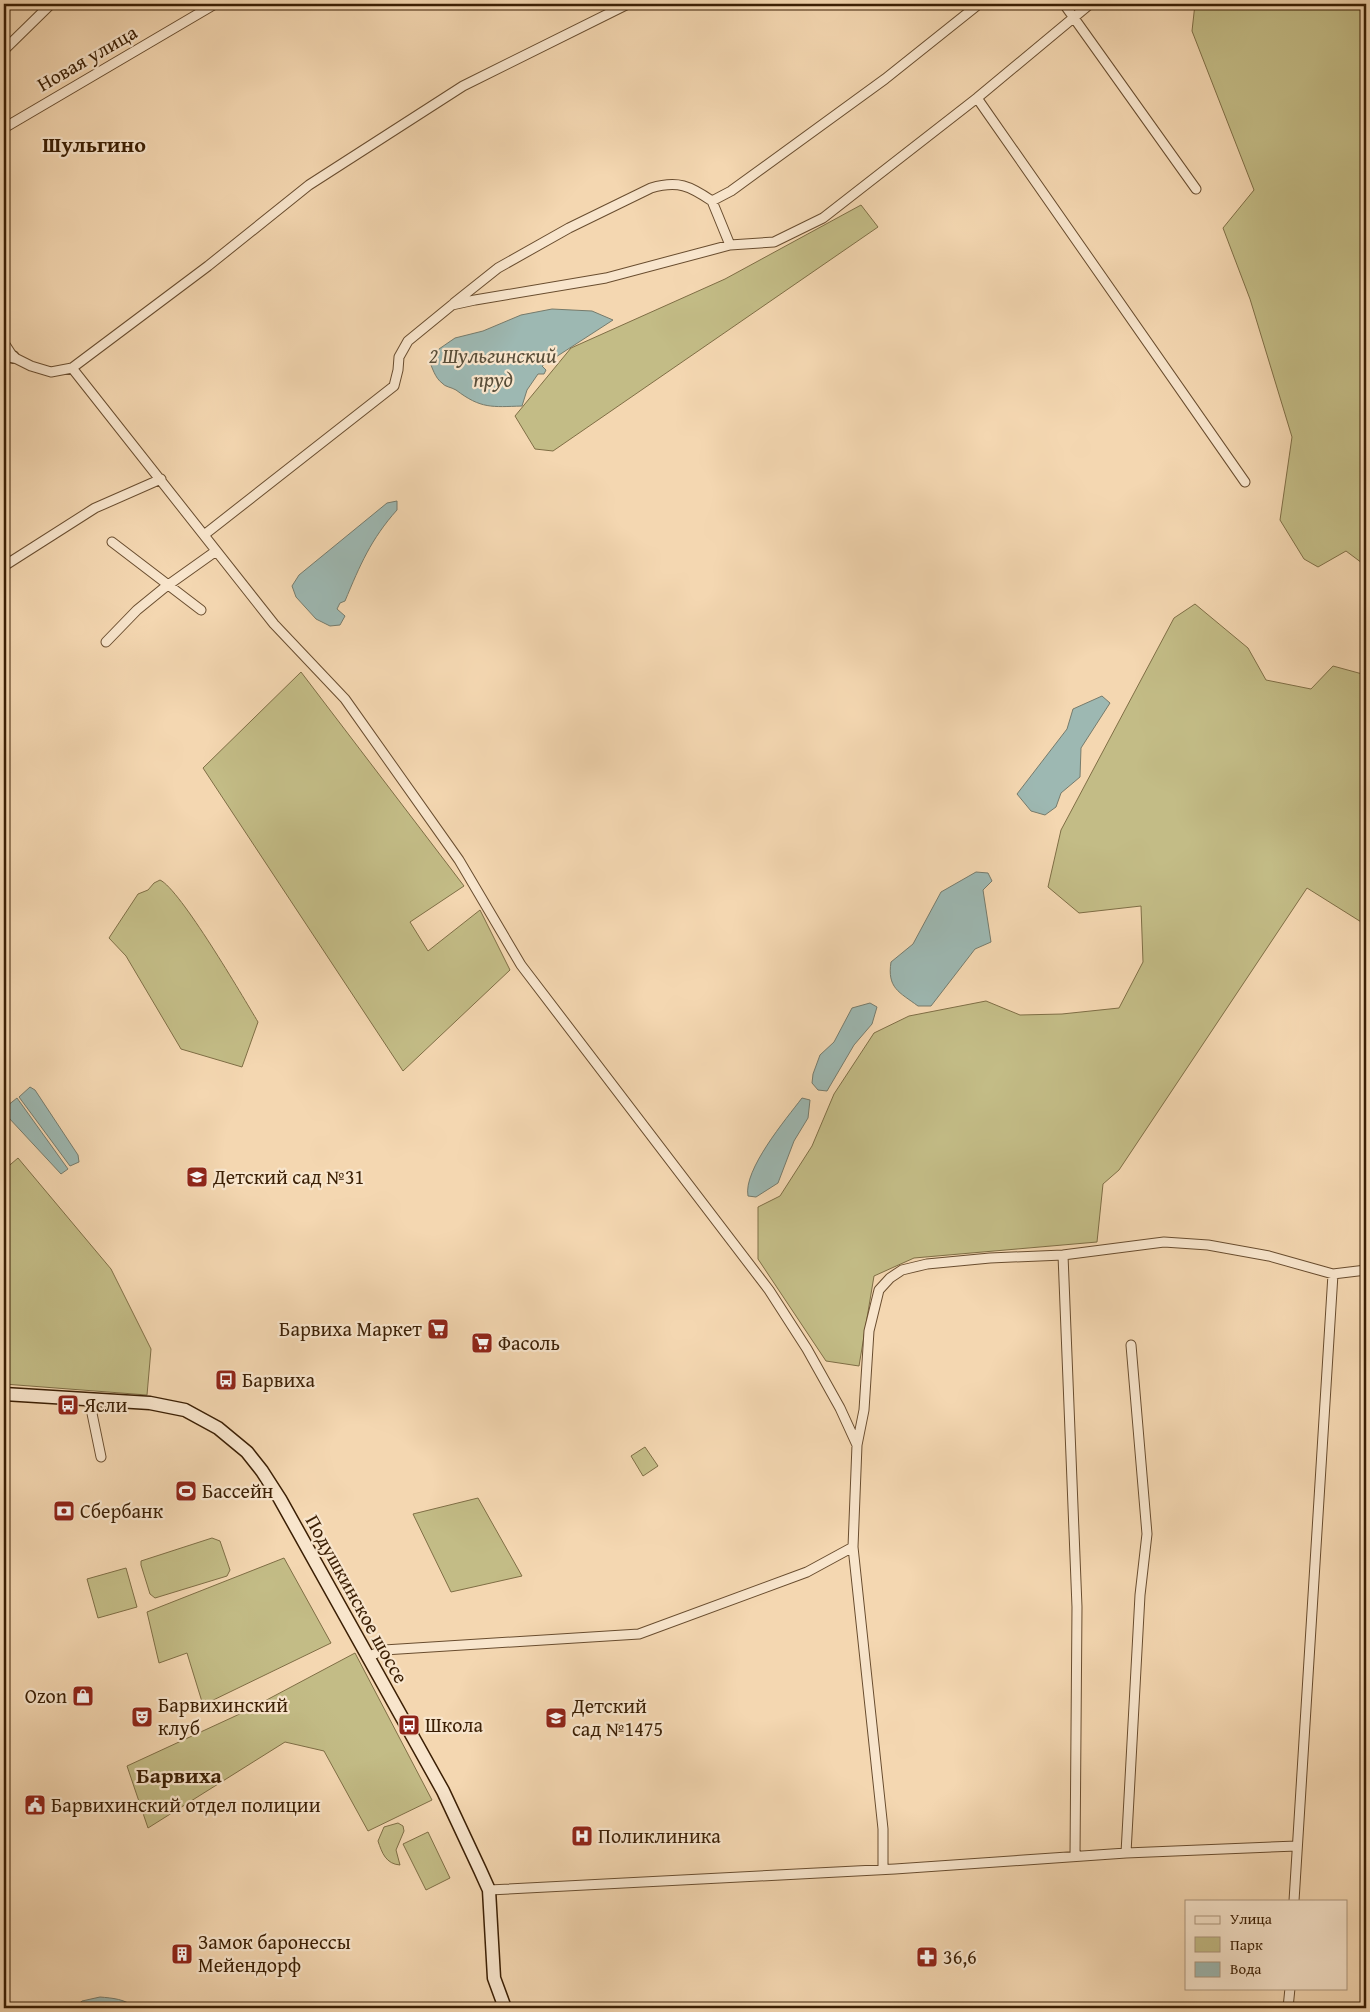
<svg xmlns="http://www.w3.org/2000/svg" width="1370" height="2012" font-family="'Gentium Book Plus',serif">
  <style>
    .green { fill: #c3bc86; stroke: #7f6e45 }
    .water { fill: #9db8b2; stroke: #767b6c }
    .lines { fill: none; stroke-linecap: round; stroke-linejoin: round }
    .stream { stroke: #767b6c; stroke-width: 2.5 }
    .minor-casing { stroke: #694d2f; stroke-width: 11 }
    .tertiary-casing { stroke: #694d2f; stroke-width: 14 }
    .secondary-casing { stroke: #3b1f04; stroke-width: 15 }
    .minor { stroke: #f8e5cc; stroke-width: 9 }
    .tertiary { stroke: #f8e5cc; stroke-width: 11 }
    .secondary { stroke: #f8e5cc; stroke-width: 12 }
    .labels { text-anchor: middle; stroke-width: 4.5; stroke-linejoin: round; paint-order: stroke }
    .street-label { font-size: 20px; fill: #3b1f04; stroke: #f8e5cc }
    .poi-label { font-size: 20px; fill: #3b1f04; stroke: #f8e5cc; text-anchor: start }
    .water-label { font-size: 21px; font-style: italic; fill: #584d38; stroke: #f8e5cc }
    .quarter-label { font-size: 22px; font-weight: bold; fill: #3b1f04; stroke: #f8e5cc }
  </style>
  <rect width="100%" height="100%" fill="#f4d7b1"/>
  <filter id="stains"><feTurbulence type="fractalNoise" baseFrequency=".004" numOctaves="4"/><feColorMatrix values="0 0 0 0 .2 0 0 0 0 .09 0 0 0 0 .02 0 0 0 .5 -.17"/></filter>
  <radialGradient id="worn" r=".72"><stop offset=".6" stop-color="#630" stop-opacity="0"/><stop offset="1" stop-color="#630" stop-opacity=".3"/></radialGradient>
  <path class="green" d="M 1195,4 L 1366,4 L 1366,566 L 1346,551 L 1318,567 L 1304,559 L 1280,520 L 1292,437 L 1250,299 L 1223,228 L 1254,190 L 1192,31 Z
    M 861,205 L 878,227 L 553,451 L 535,449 L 515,416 L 571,348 L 725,279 Z
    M 1195,604 L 1248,648 L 1266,680 L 1311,689 L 1333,666 L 1366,675 L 1366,925 L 1307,888 L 1119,1170 L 1103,1184 L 1097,1242 L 914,1258 L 874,1276 L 859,1366 L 826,1361 L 758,1259 L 758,1207 L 780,1196 L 812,1146 L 834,1094 L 874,1033 L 909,1016 L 986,1001 L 1020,1015 L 1062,1014 L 1119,1008 L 1143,962 L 1141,906 L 1079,913 L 1048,887 L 1061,830 L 1174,618 Z
    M 301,672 L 464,886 L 410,922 L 428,951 L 480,910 L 510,970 L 403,1071 L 203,768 Z
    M 160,880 C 180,889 243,997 258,1022 L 242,1067 L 181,1049 L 126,956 L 109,938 L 138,894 L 148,890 L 154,883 Z
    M 18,1158 L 111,1269 L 151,1349 L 147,1395 L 4,1384 L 4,1170 Z
    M 645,1447 L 658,1466 L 643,1476 L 631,1456 Z
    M 478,1498 L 522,1576 L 451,1592 L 413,1514 Z
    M 212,1538 L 220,1541 L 230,1570 L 227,1576 L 155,1598 L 150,1594 L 141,1565 L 141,1561 Z
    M 284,1558 L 331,1643 L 203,1705 L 187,1653 L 159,1663 L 147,1612 Z
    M 126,1568 L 137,1607 L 98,1618 L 87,1579 Z
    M 355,1653 L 432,1800 L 368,1831 L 324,1751 L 285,1742 L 148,1828 L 127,1766 L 244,1712 Z
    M 398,1823 L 403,1826 L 404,1831 L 396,1850 L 400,1865 C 386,1864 382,1853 378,1841 L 384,1827 Z
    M 428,1832 L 450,1878 L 426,1890 L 403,1844 Z"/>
  <path class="water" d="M 552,309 L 592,311 L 613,320 L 542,366 L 546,370 L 544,374 L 538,374 L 527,390 L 522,406 C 492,407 481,409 456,390 C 451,387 445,387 442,383 C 435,378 432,367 429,360 L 439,349 L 455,338 L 483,331 L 521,315 Z
    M 397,501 L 397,510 C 371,539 360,565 345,601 L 340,603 L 337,609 L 345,616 L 340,625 L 330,626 L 316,619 L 296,597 L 292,586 L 299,575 L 387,503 Z
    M 1102,696 L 1110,703 L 1081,748 L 1080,777 L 1061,793 L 1056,807 L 1045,815 L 1031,811 L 1017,794 L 1067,729 L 1073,709 Z
    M 976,872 L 988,873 L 992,881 L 983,890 L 991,942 L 975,949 L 931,1006 L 918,1006 C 899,992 887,988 891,962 L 913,944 L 941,892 Z
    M 870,1003 L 877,1007 L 872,1024 L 854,1045 L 827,1091 L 818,1090 L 812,1083 L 813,1074 L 820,1055 L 834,1042 L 852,1008 Z
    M 30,1087 L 35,1090 L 78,1155 L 79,1162 L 70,1166 L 19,1097 Z
    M 17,1098 L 68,1169 L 61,1174 L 8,1117 L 7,1106 Z
    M 802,1098 L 810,1100 L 808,1118 L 794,1141 L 778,1183 L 756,1197 L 748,1196 C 743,1170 786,1119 802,1098 Z
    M 100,1997 C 112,1998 126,1999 135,2008 L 74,2008 L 82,2001 Z"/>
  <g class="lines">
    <path class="stream" d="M 4,2007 L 5,2008"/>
    <g class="minor-casing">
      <path id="minor" d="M 1064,4 L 1196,189
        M 4,50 L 51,4
        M 977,98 L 1245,482
        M 4,128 L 215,4
        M 712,201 L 730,245
        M 454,303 L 498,268 L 569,228 L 651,188 C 678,180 690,186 712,201 L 731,191 L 885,79 L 979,4
        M 4,343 L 13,357 L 31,366 L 51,372 L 72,368 L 208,266 L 309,185 L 463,86 L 628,4
        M 72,368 L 274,624 L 345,699 L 459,860 L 521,965 L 769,1290 L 807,1349 L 840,1408 L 857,1445
        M 204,535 L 394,386 L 398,370 L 399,357 L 408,341 L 452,305 L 475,300 L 606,278 L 730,245 L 774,242 L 823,218 L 977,98 L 1090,4
        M 112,542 L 201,610
        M 4,566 L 95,508 L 161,479
        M 106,642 L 137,610 L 164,588 L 216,551
        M 1063,1255 L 1077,1607 L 1075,1856
        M 89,1399 L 101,1457
        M 367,1657 L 384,1650 L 639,1634 L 807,1572 L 853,1547
        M 1126,1853 L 1140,1595 L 1147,1534 L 1131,1345
        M 883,1869 L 883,1829 L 853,1547 L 857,1445 L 864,1410 L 869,1331 L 879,1290 L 890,1278 L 902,1270 L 927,1264 L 990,1258 L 1063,1255 L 1164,1242 L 1208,1245 L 1269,1256 L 1333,1274 L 1366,1270
        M 489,1890 L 895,1869 L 1126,1853 L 1297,1846
        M 1294,1901 L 1333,1274
        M 1288,2008 L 1290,1988"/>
    </g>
    <g class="tertiary-casing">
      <path id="tertiary" d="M 4,355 L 13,357"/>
    </g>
    <g class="secondary-casing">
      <path id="secondary" d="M 4,1394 L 150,1403 L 185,1410 L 218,1428 L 247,1452 L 262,1471 L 280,1499 L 443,1791 L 480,1870 L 489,1890 L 494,1978 L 505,2008"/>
    </g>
    <use href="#minor" class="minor"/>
    <use href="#tertiary" class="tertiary"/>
    <use href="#secondary" class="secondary"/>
  </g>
  <defs>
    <g id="school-square" transform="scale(1.125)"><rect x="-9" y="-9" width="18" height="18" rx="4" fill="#8f2418" stroke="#f8e5cc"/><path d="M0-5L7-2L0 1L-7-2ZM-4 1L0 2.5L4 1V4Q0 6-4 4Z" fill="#fff"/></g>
    <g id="supermarket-square" transform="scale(1.125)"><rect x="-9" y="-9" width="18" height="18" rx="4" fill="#8f2418" stroke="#f8e5cc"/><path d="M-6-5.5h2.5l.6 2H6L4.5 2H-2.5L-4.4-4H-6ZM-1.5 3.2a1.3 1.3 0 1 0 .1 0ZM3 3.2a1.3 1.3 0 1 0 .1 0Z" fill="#fff"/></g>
    <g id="bus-square" transform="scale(1.125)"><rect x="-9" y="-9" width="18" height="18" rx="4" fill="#8f2418" stroke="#f8e5cc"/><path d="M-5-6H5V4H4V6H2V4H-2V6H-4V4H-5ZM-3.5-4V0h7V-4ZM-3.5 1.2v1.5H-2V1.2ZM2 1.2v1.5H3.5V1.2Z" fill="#fff"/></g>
    <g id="stadium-square" transform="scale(1.125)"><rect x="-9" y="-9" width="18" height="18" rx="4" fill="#8f2418" stroke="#f8e5cc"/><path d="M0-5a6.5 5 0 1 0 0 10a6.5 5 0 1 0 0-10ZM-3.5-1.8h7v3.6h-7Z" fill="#fff"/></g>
    <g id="bank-square" transform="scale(1.125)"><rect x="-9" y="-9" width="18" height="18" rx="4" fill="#8f2418" stroke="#f8e5cc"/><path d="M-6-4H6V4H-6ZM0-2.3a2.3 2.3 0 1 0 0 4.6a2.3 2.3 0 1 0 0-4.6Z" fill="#fff"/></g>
    <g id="shop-square" transform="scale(1.125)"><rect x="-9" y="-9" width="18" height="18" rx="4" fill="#8f2418" stroke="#f8e5cc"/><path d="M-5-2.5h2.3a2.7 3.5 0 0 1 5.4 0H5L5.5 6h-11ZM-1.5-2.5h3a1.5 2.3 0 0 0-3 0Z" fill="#fff"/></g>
    <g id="theatre-square" transform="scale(1.125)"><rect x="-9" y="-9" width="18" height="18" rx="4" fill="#8f2418" stroke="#f8e5cc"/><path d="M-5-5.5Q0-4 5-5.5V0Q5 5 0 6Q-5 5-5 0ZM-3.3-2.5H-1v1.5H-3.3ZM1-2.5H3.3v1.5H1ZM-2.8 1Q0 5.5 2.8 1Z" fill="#fff"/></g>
    <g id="civic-square" transform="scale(1.125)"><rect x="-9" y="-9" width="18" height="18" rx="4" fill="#8f2418" stroke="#f8e5cc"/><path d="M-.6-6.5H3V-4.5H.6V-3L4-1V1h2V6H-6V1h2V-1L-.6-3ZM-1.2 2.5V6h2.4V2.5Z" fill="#fff"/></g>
    <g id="hospital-square" transform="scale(1.125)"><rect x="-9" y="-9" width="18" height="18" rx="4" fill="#8f2418" stroke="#f8e5cc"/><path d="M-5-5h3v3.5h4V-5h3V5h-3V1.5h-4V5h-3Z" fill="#fff"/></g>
    <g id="building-square" transform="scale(1.125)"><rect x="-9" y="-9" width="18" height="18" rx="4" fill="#8f2418" stroke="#f8e5cc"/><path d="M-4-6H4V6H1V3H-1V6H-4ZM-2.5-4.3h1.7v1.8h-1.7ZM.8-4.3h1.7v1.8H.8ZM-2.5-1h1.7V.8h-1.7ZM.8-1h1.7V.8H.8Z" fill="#fff"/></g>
    <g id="pharmacy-square" transform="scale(1.125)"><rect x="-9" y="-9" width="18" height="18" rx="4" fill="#8f2418" stroke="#f8e5cc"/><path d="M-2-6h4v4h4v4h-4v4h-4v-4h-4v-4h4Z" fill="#fff"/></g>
  </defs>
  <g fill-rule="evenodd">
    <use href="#school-square" x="197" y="1177"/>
    <use href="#supermarket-square" x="438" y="1329"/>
    <use href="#supermarket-square" x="482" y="1343"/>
    <use href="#bus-square" x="226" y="1380"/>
    <use href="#bus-square" x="68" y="1405"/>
    <use href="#stadium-square" x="186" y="1491"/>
    <use href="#bank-square" x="64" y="1511"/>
    <use href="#shop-square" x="83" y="1696"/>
    <use href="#theatre-square" x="142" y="1717"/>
    <use href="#school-square" x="556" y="1718"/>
    <use href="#bus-square" x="409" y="1725"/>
    <use href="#civic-square" x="35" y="1805"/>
    <use href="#hospital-square" x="582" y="1836"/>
    <use href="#building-square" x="182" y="1954"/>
    <use href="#pharmacy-square" x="927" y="1957"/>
  </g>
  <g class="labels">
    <g class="street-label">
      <text transform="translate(87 58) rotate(-30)" y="7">Новая улица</text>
      <text transform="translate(357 1599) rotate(61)" y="7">Подушкинское шоссе</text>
    </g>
    <g class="poi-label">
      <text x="213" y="1184">Детский сад №31</text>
      <text x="422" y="1336" text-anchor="end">Барвиха Маркет</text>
      <text x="498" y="1350">Фасоль</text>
      <text x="242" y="1387">Барвиха</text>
      <text x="84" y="1412">Ясли</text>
      <text x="202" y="1498">Бассейн</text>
      <text x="80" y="1518">Сбербанк</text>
      <text x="67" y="1703" text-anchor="end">Ozon</text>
      <text x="158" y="1712">Барвихинский<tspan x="158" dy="23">клуб</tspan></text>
      <text x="572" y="1713">Детский<tspan x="572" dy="23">сад №1475</tspan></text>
      <text x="425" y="1732">Школа</text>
      <text x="51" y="1812">Барвихинский отдел полиции</text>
      <text x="598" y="1843">Поликлиника</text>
      <text x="198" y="1949">Замок баронессы<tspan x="198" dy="23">Мейендорф</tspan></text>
      <text x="943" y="1964">36,6</text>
    </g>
    <g class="water-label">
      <text x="493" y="363">2 Шульгинский<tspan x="493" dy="24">пруд</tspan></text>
    </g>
    <g class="quarter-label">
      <text x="94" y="152">Шульгино</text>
      <text x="179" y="1783">Барвиха</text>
    </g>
  </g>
  <rect width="1370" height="2012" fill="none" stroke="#f4d7b1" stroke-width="20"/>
  <rect x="5" y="5" width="1360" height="2002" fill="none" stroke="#3b1f04" stroke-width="2.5"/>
  <rect x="10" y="10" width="1350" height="1992" fill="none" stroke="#3b1f04"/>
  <rect x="1185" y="1900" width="162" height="90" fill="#f8e5cc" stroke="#ac967c"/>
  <rect x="1195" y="1916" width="25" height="8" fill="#f8e5cc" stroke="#ac967c"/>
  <text x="1230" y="1924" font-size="15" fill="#3b1f04">Улица</text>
  <rect x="1195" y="1937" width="25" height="15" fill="#c3bc86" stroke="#ac967c"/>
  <text x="1230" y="1950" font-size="15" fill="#3b1f04">Парк</text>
  <rect x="1195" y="1962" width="25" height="15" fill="#9db8b2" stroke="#ac967c"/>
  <text x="1230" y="1974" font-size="15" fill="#3b1f04">Вода</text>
  <rect width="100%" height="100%" filter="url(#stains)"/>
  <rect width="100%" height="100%" fill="url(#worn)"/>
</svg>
